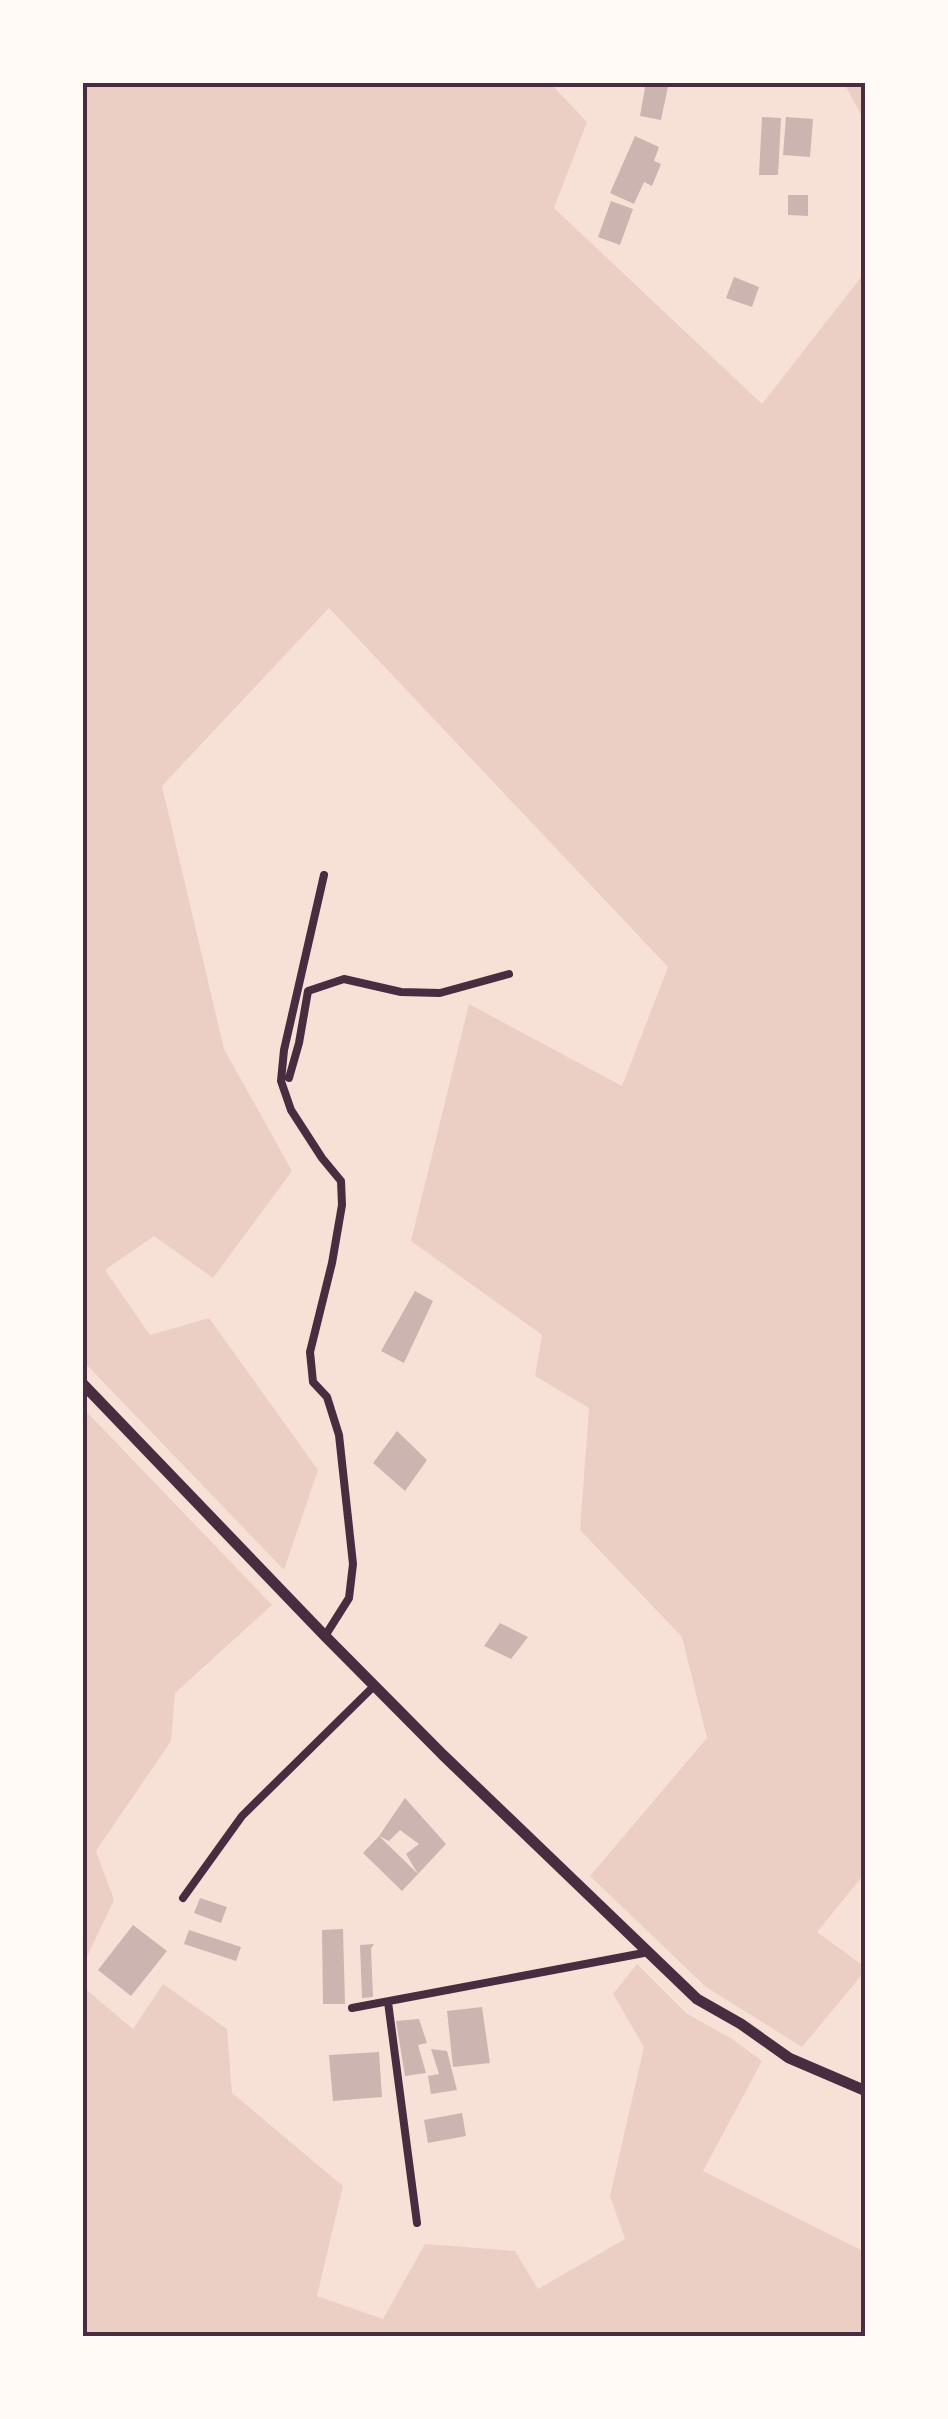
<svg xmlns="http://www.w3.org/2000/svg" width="948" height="2419" font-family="Merriweather,serif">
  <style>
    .green { fill: #ebcfc5 }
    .building { fill: #ccb4b1 }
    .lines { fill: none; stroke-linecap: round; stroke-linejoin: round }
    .minor { stroke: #4a2c40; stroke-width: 8 }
    .secondary { stroke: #4a2c40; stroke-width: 11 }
    .neatline { fill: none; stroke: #4a2c40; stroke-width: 4 }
  </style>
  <rect width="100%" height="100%" fill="#f7e1d7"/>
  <path class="green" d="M 83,82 L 550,83 L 587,122 L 554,208 L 762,404 L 862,276 L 862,117 L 844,83 L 865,83 L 866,1872 L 817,1932 L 865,1967 L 866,1970 L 802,2047 L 706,1987 L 590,1876 L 707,1738 L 682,1637 L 580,1530 L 589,1408 L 535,1376 L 542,1335 L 411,1241 L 469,1004 L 622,1086 L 668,967 L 329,608 L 162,786 L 224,1049 L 292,1171 L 213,1278 L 154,1236 L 105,1270 L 150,1335 L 209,1318 L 318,1470 L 284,1570 L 83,1361 Z
    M 83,1408 L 272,1605 L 175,1693 L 171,1741 L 96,1851 L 114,1900 L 83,1965 Z
    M 637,1964 L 686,2013 L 732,2039 L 762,2061 L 703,2171 L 865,2252 L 865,2336 L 83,2336 L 83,1987 L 133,2029 L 163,1984 L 227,2029 L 232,2093 L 343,2186 L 317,2296 L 383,2319 L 425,2244 L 515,2251 L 538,2289 L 625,2239 L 610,2196 L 644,2047 L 613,1994 Z"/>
  <path class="building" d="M 646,82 L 669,82 L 661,120 L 640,116 Z
    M 762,117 L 781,118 L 778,175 L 759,175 Z
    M 786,117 L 813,119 L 810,157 L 783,155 Z
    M 635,136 L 659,147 L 654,161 L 661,164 L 652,186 L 644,182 L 634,204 L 610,193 Z
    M 788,195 L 808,195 L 808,216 L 788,215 Z
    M 611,201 L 633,209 L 620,245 L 598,237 Z
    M 734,277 L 759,287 L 752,307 L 726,298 Z
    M 415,1291 L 433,1301 L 404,1363 L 381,1351 Z
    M 397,1431 L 427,1460 L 405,1491 L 373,1463 Z
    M 500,1623 L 528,1637 L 511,1659 L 484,1646 Z
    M 405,1798 L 446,1844 L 418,1874 L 402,1891 L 363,1853 L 379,1836 L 418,1874 L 406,1854 L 419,1844 L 400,1830 L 389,1841 L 379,1836 Z
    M 200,1898 L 227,1907 L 221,1923 L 194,1913 Z
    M 133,1925 L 167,1951 L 131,1996 L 98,1970 Z
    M 343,1929 L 345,2004 L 323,2004 L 322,1930 Z
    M 189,1930 L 241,1947 L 236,1961 L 184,1944 Z
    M 374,1944 L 371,1949 L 373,1997 L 362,1998 L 360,1945 Z
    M 482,2007 L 490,2063 L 453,2067 L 447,2011 Z
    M 419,2019 L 427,2043 L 418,2045 L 426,2073 L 405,2076 L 396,2021 Z
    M 431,2049 L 447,2051 L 457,2090 L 431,2094 L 428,2076 L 439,2074 Z
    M 379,2052 L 382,2097 L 333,2101 L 329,2055 Z
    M 462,2113 L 466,2136 L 428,2143 L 424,2120 Z"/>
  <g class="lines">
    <path class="minor" d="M 324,875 L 284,1050 L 281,1081 L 291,1110 L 322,1158 L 341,1181 L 342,1205 L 332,1263 L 310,1352 L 313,1382 L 327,1397 L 339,1435 L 353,1564 L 349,1598 L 325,1636
      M 289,1078 L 299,1043 L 308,991 L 344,979 L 401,992 L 440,993 L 509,974
      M 183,1898 L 242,1816 L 374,1686
      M 388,2002 L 417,2223
      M 352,2008 L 649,1952"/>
    <path class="secondary" d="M 82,1383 L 325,1636 L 443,1755 L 697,1999 L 741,2024 L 789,2058 L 866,2091"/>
  </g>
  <rect width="948" height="2419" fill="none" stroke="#fffaf5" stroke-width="170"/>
  <rect x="85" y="85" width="778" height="2249" class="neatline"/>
</svg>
